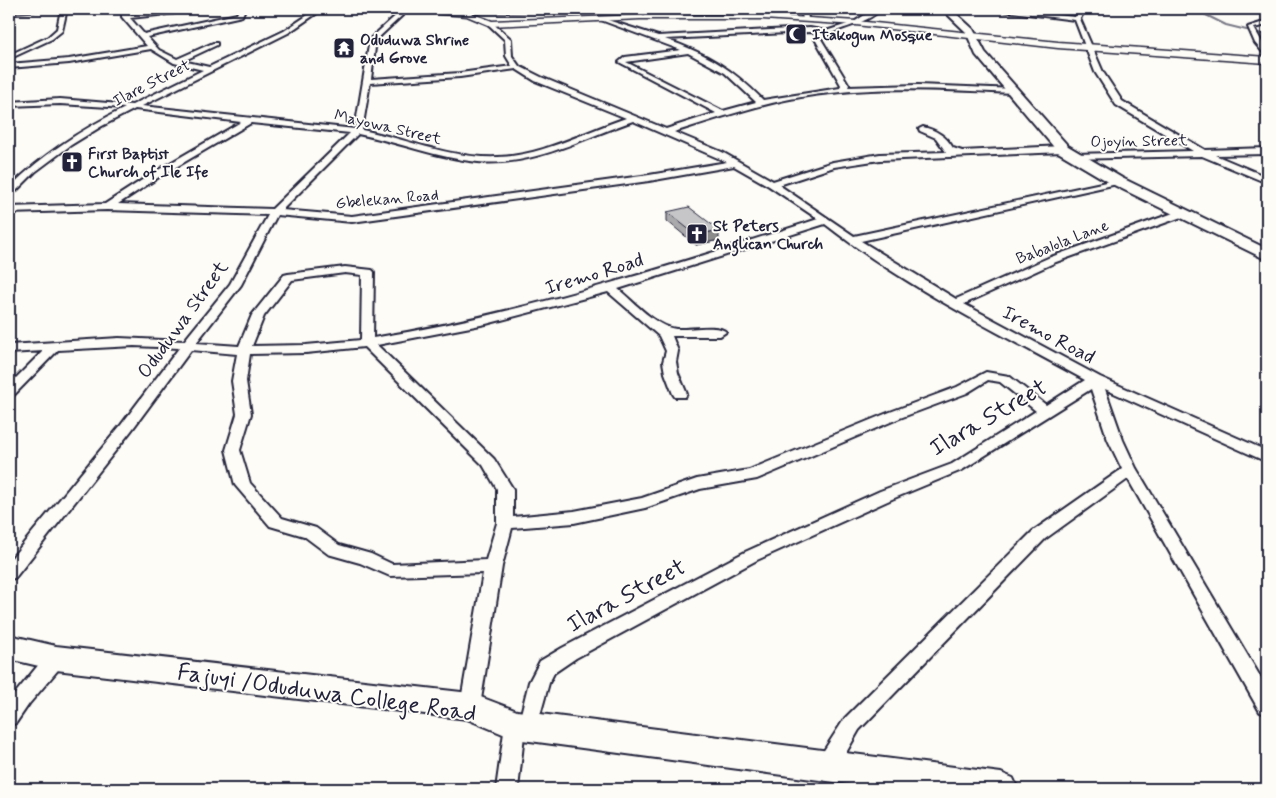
<svg xmlns="http://www.w3.org/2000/svg" width="1276" height="798" font-family="Mynerve,sans-serif">
  <style>
    .lines { fill: none; stroke-linecap: round; stroke-linejoin: round }
    .stream { stroke: #787885; stroke-width: 2 }
    .street-casing { stroke: #22223b; stroke-width: 4 }
    .secondary-casing { stroke: #22223b; stroke-width: 3 }
    .primary-casing { stroke: #22223b; stroke-width: 4 }
    .street { fill: #fdfcf7; fill-rule: evenodd }
    .secondary { fill: #fdfcf7; fill-rule: evenodd }
    .primary { fill: #fdfcf7; fill-rule: evenodd }
    .wall { fill: #aaaaac; stroke: #22223b }
    .shaded-wall { fill: #8b8b8c; stroke: #22223b }
    .building { fill: #c6c6c8; stroke: #22223b }
    .labels { text-anchor: middle; stroke-width: 4; stroke-linejoin: round; paint-order: stroke }
    .far-poi-label { font-size: 16px; font-weight: bold; fill: #22223b; stroke: #fdfcf7; text-anchor: start }
    .far-street-label { font-size: 16px; fill: #22223b; stroke: #fdfcf7 }
    .street-label { font-size: 20px; fill: #22223b; stroke: #fdfcf7 }
    .near-street-label { font-size: 24px; fill: #22223b; stroke: #fdfcf7 }
  </style>
  <rect width="100%" height="100%" fill="#fdfcf7"/>
  <filter id="ink" filterUnits="userSpaceOnUse"><feTurbulence type="fractalNoise" baseFrequency=".02" numOctaves="2"/><feDisplacementMap in="SourceGraphic" scale="10" xChannelSelector="R" yChannelSelector="G"/><feConvolveMatrix kernelMatrix="1 2 1 2 8 2 1 2 1" color-interpolation-filters="sRGB"/></filter>
  <g filter="url(#ink)">
    <g class="lines">
      <path class="stream" d="M 1194,9 L 1226,25 L 1267,35"/>
      <g class="street-casing">
        <path id="street" d="M 61,9 L 67,9 L 62,31 L 52,39 L 9,59 L 9,55 L 48,37 L 57,29 Z
          M 122,9 L 128,9 L 128,15 L 195,9 L 214,9 L 130,18 L 144,34 L 237,14 L 239,9 L 245,9 L 242,16 L 147,37 L 159,50 L 177,59 L 213,43 L 217,43 L 217,45 L 183,61 L 209,67 L 284,31 L 317,9 L 323,9 L 288,33 L 142,106 L 355,129 L 370,39 L 403,9 L 409,9 L 376,40 L 371,79 L 460,73 L 512,66 L 506,56 L 505,40 L 489,25 L 491,22 L 511,39 L 512,56 L 519,66 L 541,77 L 666,129 L 716,113 L 619,62 L 625,57 L 681,50 L 598,19 L 598,17 L 658,36 L 810,28 L 826,31 L 854,22 L 874,9 L 881,9 C 865,26 839,26 821,39 L 849,85 L 848,87 L 918,85 L 1016,89 L 1016,93 L 1013,93 C 939,89 863,85 790,99 C 750,107 712,120 674,132 L 722,152 L 773,181 L 833,162 L 880,154 L 946,152 L 936,138 L 920,131 L 919,129 L 923,127 C 936,130 946,136 953,148 L 962,151 L 1063,146 L 1067,149 L 1063,152 L 880,160 L 834,167 L 779,185 L 854,236 L 1120,179 L 1120,183 L 1117,184 L 861,241 L 956,299 L 1048,258 L 1179,211 L 1187,211 L 1187,215 L 1056,262 L 964,304 L 1100,377 L 1267,451 L 1267,462 L 1105,389 L 1123,440 L 1136,468 L 1267,688 L 1267,715 L 1260,712 L 1128,479 L 1045,539 L 859,730 L 835,772 L 827,775 L 819,772 L 816,765 L 819,758 L 845,718 L 1033,531 L 1122,469 L 1108,440 L 1091,389 L 962,470 L 892,499 L 757,560 L 576,658 L 554,673 L 549,683 L 535,733 L 528,736 L 524,735 L 518,789 L 496,789 L 505,725 L 508,719 L 515,716 L 520,718 L 529,682 L 540,661 L 562,648 L 745,552 L 880,491 L 952,464 L 1036,411 L 1000,382 L 988,380 L 967,393 L 900,418 L 757,479 L 700,489 L 645,508 L 574,523 L 512,528 L 502,566 L 480,706 L 477,712 L 470,715 L 463,712 L 460,706 L 483,573 L 390,576 L 360,563 L 328,554 L 304,536 L 270,526 L 235,485 L 226,450 L 237,414 L 232,381 L 237,354 L 191,350 L 131,431 L 15,578 L 9,579 L 9,561 L 121,425 L 179,348 L 134,346 L 58,350 L 14,395 L 9,396 L 9,385 L 43,351 L 9,353 L 9,345 L 119,338 L 184,341 L 230,284 L 268,215 L 107,210 L 9,213 L 9,207 L 105,204 L 153,173 L 241,122 L 135,109 L 102,126 L 71,145 L 35,172 L 12,195 L 9,196 L 9,188 C 43,154 82,129 125,108 L 60,104 L 9,106 L 9,102 L 60,99 L 132,105 L 203,70 L 174,63 L 151,49 L 69,63 L 9,68 L 9,64 L 69,59 L 147,46 L 122,17 ZM 810,32 L 821,34 L 815,39 L 841,85 L 840,88 L 763,100 C 730,67 709,55 665,39 ZM 688,53 L 725,73 L 756,102 L 723,111 L 626,62 ZM 516,69 L 535,81 L 626,118 C 584,132 542,156 498,157 C 451,159 407,139 362,130 L 370,83 L 460,77 ZM 633,121 L 727,162 L 649,175 L 352,216 L 282,210 L 358,134 C 398,142 437,158 478,162 C 532,167 583,138 633,121 ZM 251,123 L 350,133 L 272,209 L 118,204 L 159,177 ZM 734,166 L 769,186 L 818,219 C 671,266 526,313 373,338 L 374,272 L 372,270 L 345,267 L 288,274 L 284,275 L 252,315 L 239,346 L 196,343 L 241,285 L 277,215 L 352,222 L 649,181 ZM 825,224 C 904,286 997,332 1085,380 L 1046,405 L 1009,376 L 986,372 L 957,387 L 890,412 L 749,470 L 697,479 L 642,498 L 574,511 L 513,517 L 513,489 L 494,459 L 377,345 L 486,324 L 608,292 L 659,336 L 666,351 L 663,362 L 665,373 L 673,394 L 675,397 L 685,397 L 687,394 L 678,373 L 676,362 L 678,351 L 672,336 L 720,336 L 726,332 C 719,324 688,330 676,329 C 656,327 634,302 618,289 ZM 345,273 L 362,275 L 361,340 L 306,345 L 252,346 L 264,316 L 292,280 ZM 364,347 L 483,465 L 497,489 L 497,523 L 486,560 L 392,564 L 371,554 L 339,545 L 316,528 L 282,518 L 250,483 L 240,450 L 251,414 L 246,381 L 250,354 L 306,353 Z
          M 466,9 L 544,9 L 541,11 L 464,12 Z
          M 739,9 L 745,9 L 746,17 L 742,17 Z
          M 801,9 L 807,9 L 808,20 L 803,19 Z
          M 988,9 L 1004,9 L 1075,17 L 1079,9 L 1085,9 L 1080,19 L 1103,72 L 1122,101 L 1205,150 L 1267,148 L 1267,154 L 1215,155 L 1267,177 L 1267,183 L 1202,156 L 1071,159 L 1070,157 L 1074,154 L 1193,151 L 1116,105 L 1095,72 L 1075,20 Z
          M 1267,21 L 1267,25 L 1254,28 L 1267,51 L 1267,57 L 1255,43 L 1248,27 Z
          M 56,650 L 63,652 L 66,658 L 63,664 L 29,704 L 16,723 L 9,726 L 9,701 L 49,652 Z"/>
      </g>
      <g class="secondary-casing">
        <path id="secondary" d="M 9,9 L 39,9 L 35,11 L 9,13 Z
          M 402,9 L 468,12 L 492,21 L 640,15 L 763,15 L 856,21 L 1058,42 L 1267,57 L 1267,63 L 1058,48 L 856,25 L 763,19 L 640,19 L 491,26 L 467,16 L 406,11 Z"/>
      </g>
      <g class="primary-casing">
        <path id="primary" d="M 942,9 L 951,9 L 973,29 L 985,52 L 1068,146 L 1122,178 L 1267,249 L 1267,260 L 1112,184 L 1058,152 L 976,55 L 966,32 Z
          M 9,635 L 56,646 L 470,693 L 517,711 L 1001,773 L 1013,778 L 1018,789 L 887,789 L 515,739 L 467,719 L 56,670 L 9,659 Z"/>
      </g>
      <use href="#street" class="street"/>
      <use href="#secondary" class="secondary"/>
      <use href="#primary" class="primary"/>
    </g>
    <path class="wall" d="M 667,212 L 719,240 L 696,245 L 667,221 Z"/>
    <path class="shaded-wall" d="M 719,230 L 719,240 L 696,245 L 696,235 Z"/>
    <path class="building" d="M 689,207 L 719,230 L 696,235 L 667,212 Z"/>
  </g>
  <defs>
    <g id="mosque-square" transform="scale(1.125)"><rect x="-9" y="-9" width="18" height="18" rx="4" fill="#22223b" stroke="#fdfcf7"/><path d="M3.5-4.9A6 6 0 1 0 3.5 4.9A5 5 0 1 1 3.5-4.9Z" fill="#fff"/></g>
    <g id="temple-square" transform="scale(1.125)"><rect x="-9" y="-9" width="18" height="18" rx="4" fill="#22223b" stroke="#fdfcf7"/><path d="M0-6L5-2H3V0L6.5 2.5H4V6H1.5V3h-3V6H-4V2.5H-6.5L-3 0V-2H-5Z" fill="#fff"/></g>
    <g id="church-square" transform="scale(1.125)"><rect x="-9" y="-9" width="18" height="18" rx="4" fill="#22223b" stroke="#fdfcf7"/><path d="M-1.2-6h2.4v3.5h3.3v2.4h-3.3V6h-2.4V-.1h-3.3v-2.4h3.3Z" fill="#fff"/></g>
  </defs>
  <g fill-rule="evenodd">
    <use href="#mosque-square" x="796" y="34"/>
    <use href="#temple-square" x="344" y="48"/>
    <use href="#church-square" x="72" y="162"/>
    <use href="#church-square" x="697" y="234"/>
  </g>
  <g class="labels">
    <g class="far-poi-label">
      <text x="812" y="40">Itakogun Mosque</text>
      <text x="360" y="45">Oduduwa Shrine<tspan x="360" dy="18">and Grove</tspan></text>
      <text x="88" y="159">First Baptist<tspan x="88" dy="18">Church of Ile Ife</tspan></text>
      <text x="713" y="231">St Peters<tspan x="713" dy="18">Anglican Church</tspan></text>
    </g>
    <g class="far-street-label">
      <text transform="translate(151 82) rotate(-27)" y="6">Ilare Street</text>
      <text transform="translate(388 126) rotate(13)" y="6">Mayowa Street</text>
      <text transform="translate(1139 140) rotate(-1)" y="6">Ojoyin Street</text>
      <text transform="translate(387 198) rotate(-5)" y="6">Gbelekan Road</text>
      <text transform="translate(1062 241) rotate(-21)" y="6">Babalola Lane</text>
    </g>
    <g class="street-label">
      <text transform="translate(594 273) rotate(-17)" y="7">Iremo Road</text>
      <text transform="translate(182 319) rotate(-54)" y="7">Oduduwa Street</text>
      <text transform="translate(1049 334) rotate(28)" y="7">Iremo Road</text>
    </g>
    <g class="near-street-label">
      <text transform="translate(988 417) rotate(-30)" y="8">Ilara Street</text>
      <text transform="translate(626 595) rotate(-28)" y="8">Ilara Street</text>
      <text transform="translate(327 692) rotate(8)" y="8">Fajuyi /Oduduwa College Road</text>
    </g>
  </g>
  <rect width="1276" height="798" fill="none" stroke="#fdfcf7" stroke-width="30"/>
  <rect x="15" y="15" width="1246" height="768" fill="none" stroke="#22223b" stroke-width="2" filter="url(#ink)"/>
</svg>
